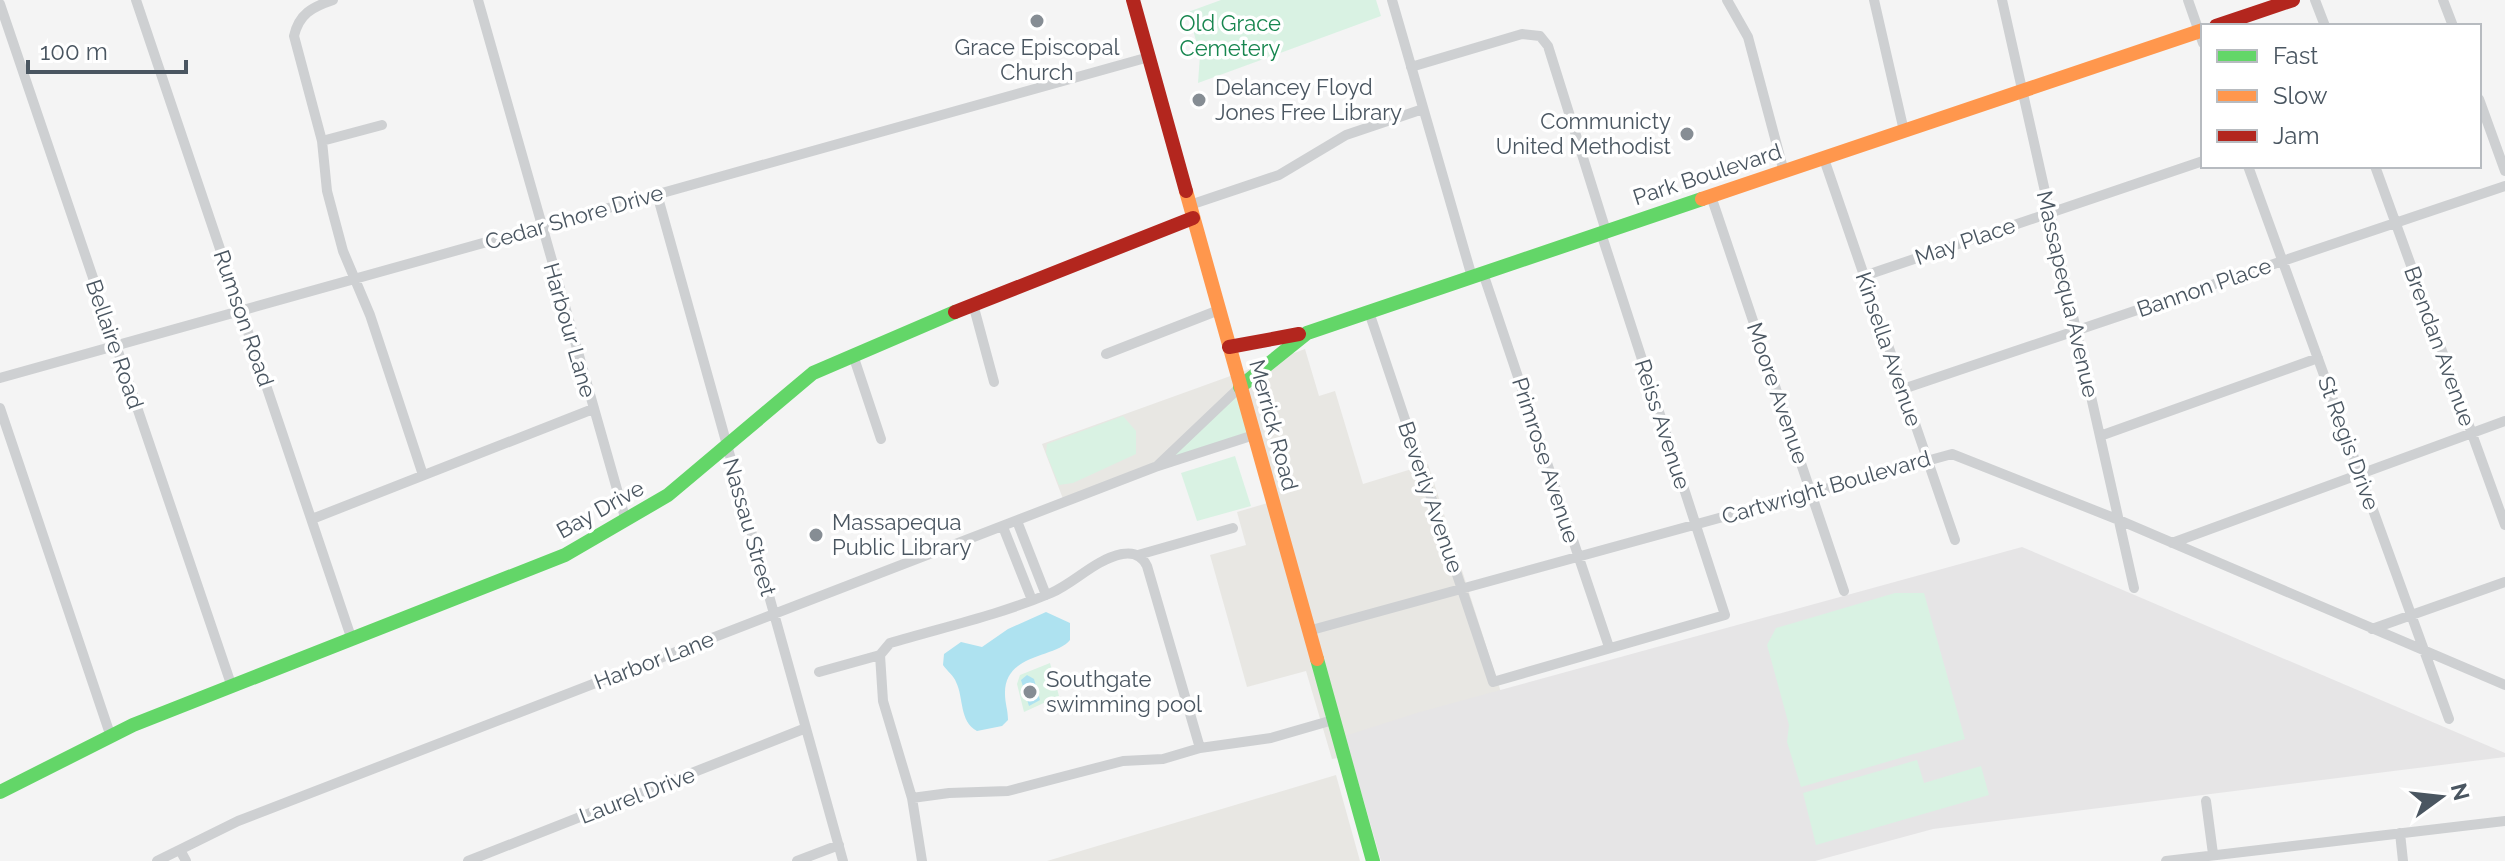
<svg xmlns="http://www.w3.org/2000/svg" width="2505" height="861" font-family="Raleway,sans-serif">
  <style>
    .commercial { fill: #e8e7e3 }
    .education { fill: #e6e5e6 }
    .green { fill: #d9f2e3 }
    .water { fill: #aee2f0 }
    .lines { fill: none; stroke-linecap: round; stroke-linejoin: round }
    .street { stroke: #ced0d2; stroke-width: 10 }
    .fast { stroke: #63d668; stroke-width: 14 }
    .slow { stroke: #ff974d; stroke-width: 14 }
    .jam { stroke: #b3261e; stroke-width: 14 }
    .poi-dot { fill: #868d94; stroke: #fff; stroke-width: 3 }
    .labels { text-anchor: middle; stroke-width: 7; stroke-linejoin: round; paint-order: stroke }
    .park-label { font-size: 22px; fill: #17864f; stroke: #fff }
    .poi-label { font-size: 22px; fill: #4a5661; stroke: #fff; text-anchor: start }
    .street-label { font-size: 22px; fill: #4a5661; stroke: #fff }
  </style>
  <rect width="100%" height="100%" fill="#f4f4f4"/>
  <path class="commercial" d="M 1305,349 L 1319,396 L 1335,391 L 1363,484 L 1428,464 L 1507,711 L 1361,754 L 1332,759 L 1306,671 L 1247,687 L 1210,555 L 1246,545 L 1237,512 L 1271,502 L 1253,437 L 1065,504 L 1042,444 Z
    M 1336,775 L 1360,861 L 1047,861 Z"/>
  <path class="education" d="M 2022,547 L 2505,753 L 2505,757 L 1933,829 L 1815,861 L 1381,861 L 1345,736 L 1420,712 Z"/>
  <path class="green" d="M 1221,0 L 1376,0 L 1381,16 L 1198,83 L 1200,55 L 1188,12 Z
    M 1240,389 L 1252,434 L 1160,465 Z
    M 1123,416 L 1136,431 L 1136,454 L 1073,483 L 1059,485 L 1046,453 L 1047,444 Z
    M 1235,456 L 1251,506 L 1197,521 L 1181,473 Z
    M 1895,593 L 1924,593 L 1965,739 L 1801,787 L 1787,742 L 1789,725 L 1767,645 L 1776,628 Z
    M 1050,663 L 1059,696 L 1024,712 L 1017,684 L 1020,675 Z
    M 1917,760 L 1924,783 L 1981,766 L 1989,795 L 1816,845 L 1803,793 Z"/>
  <path class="water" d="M 1046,612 L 1070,623 L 1070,640 C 1056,658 1004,653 1005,694 C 1005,703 1008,710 1008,720 L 1002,726 L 977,731 C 959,721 964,698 956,682 C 954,676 947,671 943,665 L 944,654 L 961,642 L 982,647 L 1008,629 Z
    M 1027,675 L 1034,679 L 1040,700 L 1029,706 L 1021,680 Z"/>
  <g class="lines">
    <path class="street" d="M 136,0 L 351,637
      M 333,0 C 312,7 299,14 294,36 L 322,141 L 327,191 L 343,251 L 370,315 L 423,475
      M 478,0 L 626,521
      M 1392,0 L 1472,277
      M 1727,0 L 1748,37 L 1784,172
      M 1874,0 L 1904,131
      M 2002,0 L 2134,588
      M 2188,0 L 2203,43
      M 2315,0 L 2325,26
      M 2443,0 L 2453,26
      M 0,4 L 231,684
      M 1411,67 L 1522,34 L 1540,36 L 1548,46 L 1606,231
      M 2479,99 L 2505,171
      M 322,141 L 382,125
      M 1824,159 L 1955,540
      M 2248,166 L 2449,719
      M 2375,166 L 2505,525
      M 657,194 L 843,861
      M 1711,196 L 1844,591
      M 1190,205 L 1279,175 L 1346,135 L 1423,109
      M 1483,273 L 1609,647
      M 1864,276 L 2203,161
      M 973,304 L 994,382
      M 1369,312 L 1493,682 L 1725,615 L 1601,233
      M 1106,354 L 1219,310
      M 853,355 L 881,439
      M 0,378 L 1149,57
      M 1903,389 L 2505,186
      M 0,408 L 111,737
      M 2100,436 L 2318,358
      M 1158,465 L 1240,387
      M 312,519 L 593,409
      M 1017,521 L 1046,595
      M 1003,527 L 1032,600
      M 2172,543 L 2505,421
      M 1138,555 L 1233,528
      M 2372,629 L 2505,582
      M 1308,631 L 1952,454 L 2119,520 L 2505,685
      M 819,672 L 880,655
      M 912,798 L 949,793 L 1008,791 L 1123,761 L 1163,759 L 1200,748 L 1271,738 L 1333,720
      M 2206,801 L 2213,854
      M 2400,833 L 2403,861
      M 180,850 L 186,861
      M 157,861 L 238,821 L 1155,467 L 1254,435
      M 468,861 L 806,728
      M 797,861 L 839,845
      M 922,861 L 912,798 L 883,701 L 880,655 L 890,643 C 944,627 999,615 1051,593 C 1076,582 1094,560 1122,554 C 1133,552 1142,555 1147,566 L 1200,748
      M 2166,861 L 2505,821"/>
    <path class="fast" d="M 1240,387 L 1307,333 L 1702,199
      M 1317,659 L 1373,861
      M 0,792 L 133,725 L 565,555 L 668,495 L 813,373 L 955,312"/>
    <path class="slow" d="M 1186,191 L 1317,659
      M 1702,199 L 2203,30"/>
    <path class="jam" d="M 1133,0 L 1186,191
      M 2216,26 L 2293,0
      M 955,312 L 1193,218
      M 1229,347 L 1299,334"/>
  </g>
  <g class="poi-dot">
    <circle cx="1037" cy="21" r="8"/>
    <circle cx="1199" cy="100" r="8"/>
    <circle cx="1687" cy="134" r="8"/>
    <circle cx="816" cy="535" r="8"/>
    <circle cx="1030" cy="692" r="8"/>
  </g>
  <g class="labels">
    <g class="park-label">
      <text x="1230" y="31">Old Grace<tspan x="1230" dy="25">Cemetery</tspan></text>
    </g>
    <g class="poi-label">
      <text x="1037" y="55" text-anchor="middle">Grace Episcopal<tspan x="1037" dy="25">Church</tspan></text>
      <text x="1215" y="95">Delancey Floyd<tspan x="1215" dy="25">Jones Free Library</tspan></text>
      <text x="1671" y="129" text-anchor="end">Communicty<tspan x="1671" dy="25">United Methodist</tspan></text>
      <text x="832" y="530">Massapequa<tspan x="832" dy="25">Public Library</tspan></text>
      <text x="1046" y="687">Southgate<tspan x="1046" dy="25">swimming pool</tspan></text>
    </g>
    <g class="street-label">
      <text transform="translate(1707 174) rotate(-18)" y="8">Park Boulevard</text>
      <text transform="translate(574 217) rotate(-16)" y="8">Cedar Shore Drive</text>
      <text transform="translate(1965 241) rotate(-19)" y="8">May Place</text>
      <text transform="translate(2204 287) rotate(-19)" y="8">Bannon Place</text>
      <text transform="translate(2068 294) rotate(77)" y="8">Massapequa Avenue</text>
      <text transform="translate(244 318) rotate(71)" y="8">Rumson Road</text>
      <text transform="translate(570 330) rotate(74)" y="8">Harbour Lane</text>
      <text transform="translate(115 344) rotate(71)" y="8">Bellaire Road</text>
      <text transform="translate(2440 346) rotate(70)" y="8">Brendan Avenue</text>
      <text transform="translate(1889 349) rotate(71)" y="8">Kinsella Avenue</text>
      <text transform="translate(1778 393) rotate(71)" y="8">Moore Avenue</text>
      <text transform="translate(1663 424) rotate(72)" y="8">Reiss Avenue</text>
      <text transform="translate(1274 425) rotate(75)" y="8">Merrick Road</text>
      <text transform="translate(2349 443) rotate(70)" y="8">St Regis Drive</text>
      <text transform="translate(1546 460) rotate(72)" y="8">Primrose Avenue</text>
      <text transform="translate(1826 487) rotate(-16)" y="8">Cartwright Boulevard</text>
      <text transform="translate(1431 497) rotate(71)" y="8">Beverly Avenue</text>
      <text transform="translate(600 509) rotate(-29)" y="8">Bay Drive</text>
      <text transform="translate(750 527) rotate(74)" y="8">Nassau Street</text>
      <text transform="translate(654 660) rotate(-21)" y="8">Harbor Lane</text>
      <text transform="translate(637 795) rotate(-21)" y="8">Laurel Drive</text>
    </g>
  </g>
  <rect x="2201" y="24" width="280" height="144" fill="#ffffff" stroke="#b7bbc0" stroke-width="2"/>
  <rect x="2217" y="50" width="40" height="12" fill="#63d668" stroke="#b7bbc0" stroke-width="2"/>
  <text x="2273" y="64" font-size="24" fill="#4a5661">Fast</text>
  <rect x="2217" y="90" width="40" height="12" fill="#ff974d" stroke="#b7bbc0" stroke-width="2"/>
  <text x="2273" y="104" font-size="24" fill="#4a5661">Slow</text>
  <rect x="2217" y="130" width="40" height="12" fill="#b3261e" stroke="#b7bbc0" stroke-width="2"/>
  <text x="2273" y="144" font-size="24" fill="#4a5661">Jam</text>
  <g transform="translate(2441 797) rotate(75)" stroke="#ffffff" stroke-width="6" paint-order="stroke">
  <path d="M0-6L14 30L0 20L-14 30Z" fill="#4a5661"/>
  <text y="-12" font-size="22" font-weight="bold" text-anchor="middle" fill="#4a5661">N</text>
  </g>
  <path d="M28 60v12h158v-12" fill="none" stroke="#4a5661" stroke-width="4"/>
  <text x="40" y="60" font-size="24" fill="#4a5661" stroke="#ffffff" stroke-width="6" paint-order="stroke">100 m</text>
</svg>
